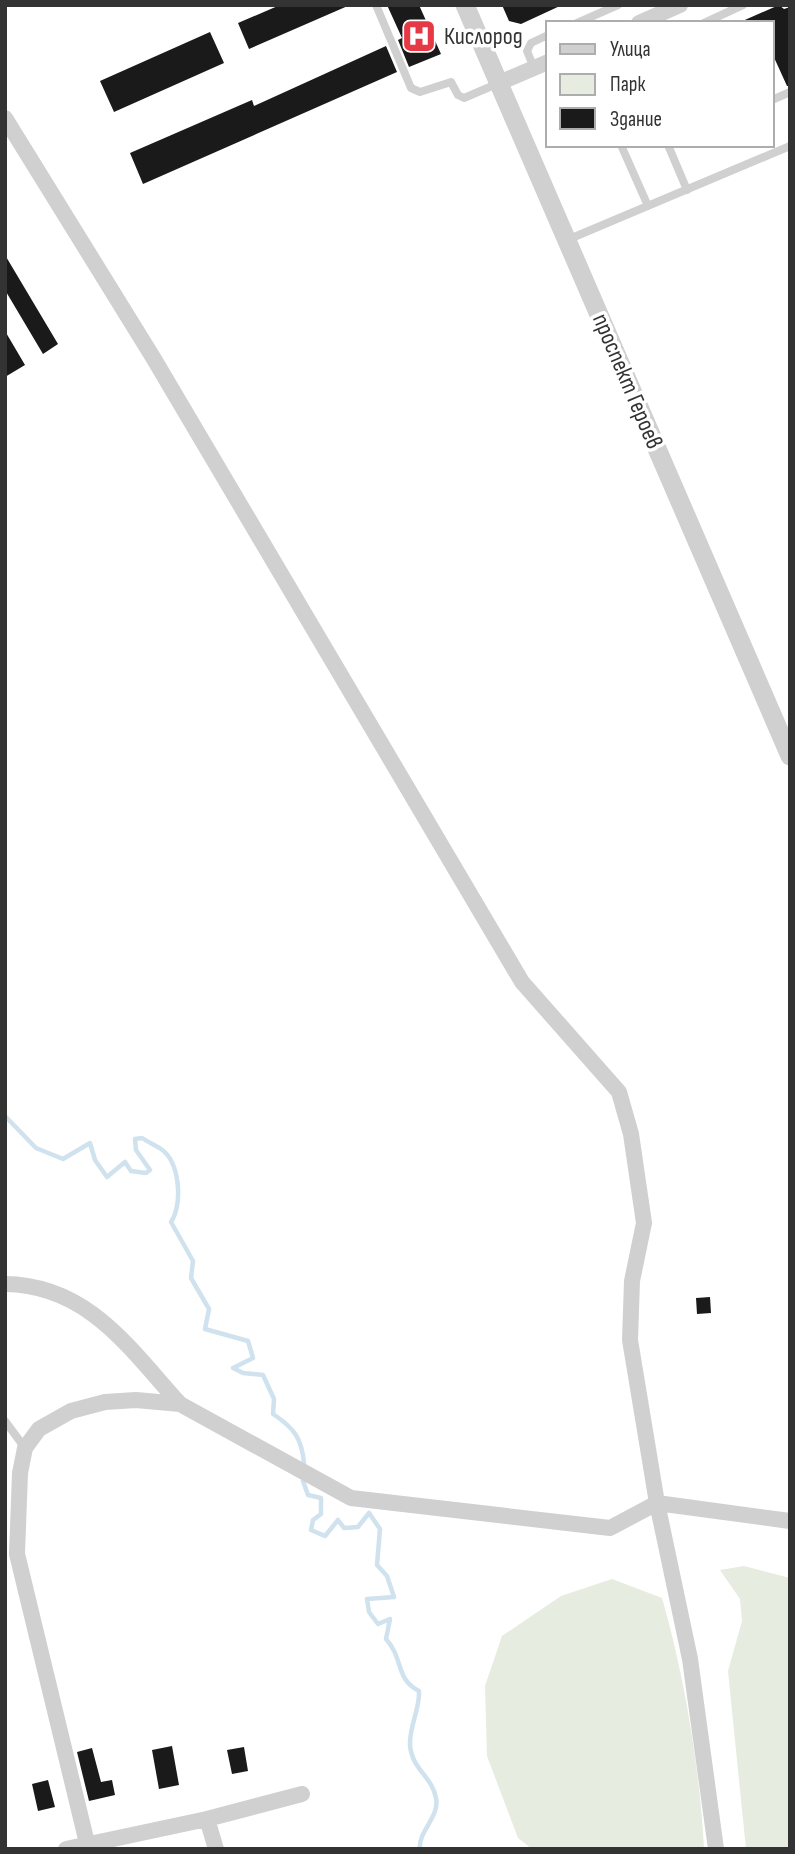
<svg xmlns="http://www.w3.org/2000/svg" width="795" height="1854" font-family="'Sofia Sans Condensed',sans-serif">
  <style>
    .green { fill: #e6ecdf }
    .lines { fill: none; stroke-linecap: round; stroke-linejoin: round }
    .stream { stroke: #cfe2ee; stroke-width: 4.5 }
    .building { fill: #1a1a1a }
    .service { stroke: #d0d0d0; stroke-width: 8 }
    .minor { stroke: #d0d0d0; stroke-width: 16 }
    .tertiary { stroke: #d0d0d0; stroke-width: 19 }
    .labels { text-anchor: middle; stroke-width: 7; stroke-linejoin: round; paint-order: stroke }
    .poi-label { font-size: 24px; fill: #333; stroke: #fff; text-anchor: start }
    .street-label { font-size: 24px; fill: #333; stroke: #fff }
  </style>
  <rect width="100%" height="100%" fill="#fff"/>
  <path class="green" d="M 744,1566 L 790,1578 L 790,1849 L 746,1849 L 728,1671 L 742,1621 L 740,1599 L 720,1570 Z
    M 612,1579 L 662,1598 C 684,1674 700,1769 704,1849 L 532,1849 L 518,1838 L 487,1756 L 485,1686 L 502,1636 L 561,1596 Z"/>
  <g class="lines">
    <path class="stream" d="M 5,1116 L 36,1148 L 63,1159 L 90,1143 L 95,1160 L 107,1177 L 125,1162 L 131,1171 L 146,1173 L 150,1170 L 136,1150 L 135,1139 L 142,1138 C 148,1142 155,1145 161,1149 C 180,1162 183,1204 171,1222 L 193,1261 L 191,1278 L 209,1309 L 205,1329 L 248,1341 L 253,1358 L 233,1368 L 243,1373 L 263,1375 L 274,1399 L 273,1414 C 294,1428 302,1438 304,1464
      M 303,1481 L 308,1495 L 321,1498 L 321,1514 L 313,1520 L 311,1530 L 325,1536 L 338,1520 L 344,1528 L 358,1527 L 369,1513 L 380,1529 L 377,1565 L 387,1576 L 394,1597 L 367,1599 L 369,1612 L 378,1624 L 390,1619 L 386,1639 C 404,1659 395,1679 419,1691 C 420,1709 409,1727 410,1745 C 412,1770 432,1776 436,1798 C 440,1817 418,1831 420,1849"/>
  </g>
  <path class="building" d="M 280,5 L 350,5 L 249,49 L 238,23 Z
    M 387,5 L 419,5 L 441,54 L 409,67 L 398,40 L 402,38 Z
    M 502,5 L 562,5 L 521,24 L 509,21 Z
    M 779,5 L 784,9 L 790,7 L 790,86 L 787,86 L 772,53 L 772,23 L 738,23 Z
    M 210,32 L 224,63 L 114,112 L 100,81 Z
    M 386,46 L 397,72 L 143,184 L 130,153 L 252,100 L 254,106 Z
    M 5,255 L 58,344 L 43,354 L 5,290 Z
    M 5,331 L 25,365 L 5,377 Z
    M 710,1297 L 711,1313 L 697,1314 L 696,1298 Z
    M 172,1746 L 179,1785 L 159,1789 L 152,1750 Z
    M 244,1747 L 248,1771 L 232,1774 L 227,1750 Z
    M 92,1748 L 101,1782 L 112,1780 L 115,1795 L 89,1801 L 77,1752 Z
    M 48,1780 L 55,1807 L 38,1811 L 32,1784 Z"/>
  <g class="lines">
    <path class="service" d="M 376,5 L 411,88 L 420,92 L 451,82 L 458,95 L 464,98 L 499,83
      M 577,23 L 618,5
      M 704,23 L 743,5
      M 534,68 L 527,51 L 531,43 L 548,35
      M 772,100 L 790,92
      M 621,145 L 648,206
      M 668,145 L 687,190
      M 567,240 L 790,146
      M 5,1421 L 25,1448"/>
    <path class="minor" d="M 639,23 L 680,5
      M 499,83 L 548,62
      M 5,118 L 154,359 L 522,982 L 619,1092 L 631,1134 L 644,1223 L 632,1281 L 630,1340 L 657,1503 L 690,1659 L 716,1849
      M 5,1284 C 88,1285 129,1348 180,1404
      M 207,1819 L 216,1849
      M 66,1849 L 207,1819 L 302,1794
      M 107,1849 L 106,1846 L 87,1843 L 17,1554 L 20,1473 L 25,1448 L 39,1429 L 71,1411 L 105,1402 L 136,1400 L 180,1404 L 351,1498 L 610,1528 L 657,1503 L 790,1521"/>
    <path class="tertiary" d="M 465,5 L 790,756"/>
  </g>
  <defs>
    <g id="hospital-square" transform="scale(1.75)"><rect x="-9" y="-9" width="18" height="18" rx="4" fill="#e63946" stroke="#fff"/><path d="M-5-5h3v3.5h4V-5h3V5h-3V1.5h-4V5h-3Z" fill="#fff"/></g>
  </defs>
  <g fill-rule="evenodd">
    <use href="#hospital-square" x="419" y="36"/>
  </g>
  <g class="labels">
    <g class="poi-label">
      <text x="444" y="44">Кислород</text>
    </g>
    <g class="street-label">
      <text transform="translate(628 381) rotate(67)" y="8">проспект Героев</text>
    </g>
  </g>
  <rect width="795" height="1854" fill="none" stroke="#333333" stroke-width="14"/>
  <rect x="546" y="21" width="228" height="126" fill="#ffffff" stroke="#adadad" stroke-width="2"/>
  <rect x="560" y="44" width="35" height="10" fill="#d0d0d0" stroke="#adadad" stroke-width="2"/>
  <text x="610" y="56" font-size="21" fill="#333333">Улица</text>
  <rect x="560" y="74" width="35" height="21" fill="#e6ecdf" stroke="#adadad" stroke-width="2"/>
  <text x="610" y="91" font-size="21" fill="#333333">Парк</text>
  <rect x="560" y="108" width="35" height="21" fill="#1a1a1a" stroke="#adadad" stroke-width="2"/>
  <text x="610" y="126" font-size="21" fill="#333333">Здание</text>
</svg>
